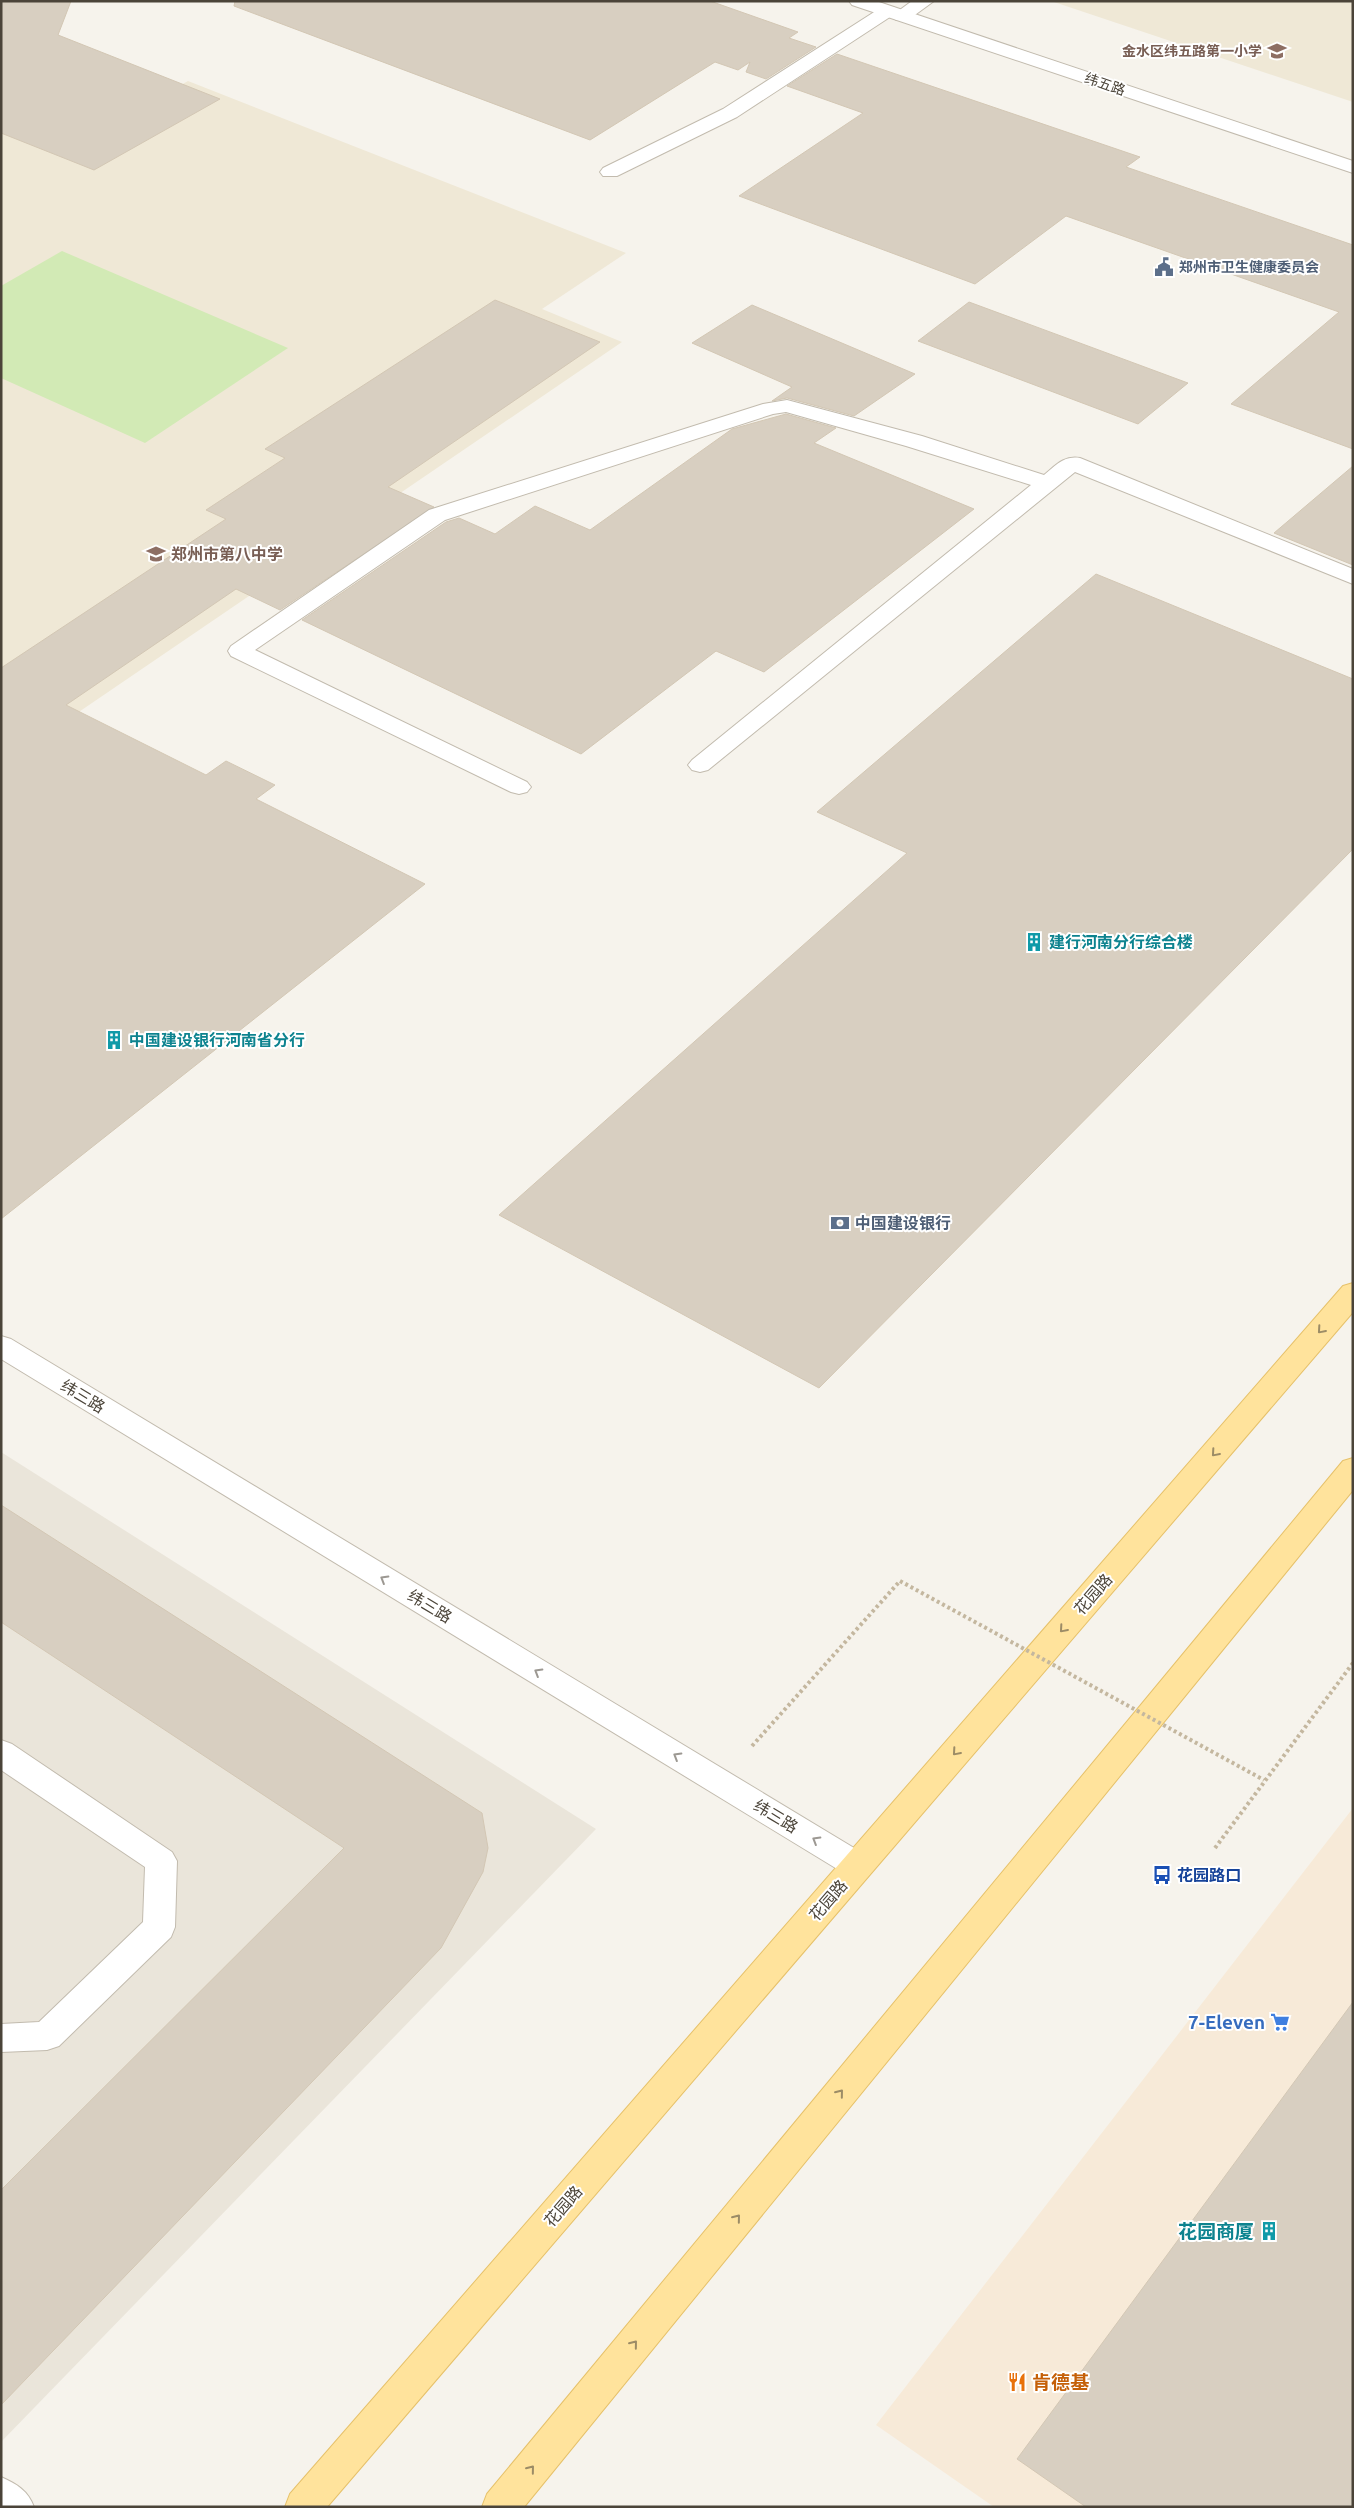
<svg xmlns="http://www.w3.org/2000/svg" width="1354" height="2508" font-family="Ubuntu,'Noto Sans SC',sans-serif">
  <style>
    .residential { fill: #eae5da }
    .commercial { fill: #f7ead8 }
    .education { fill: #efe8d6 }
    .green { fill: #d2eab5 }
    .building { fill: #d8cfc1; stroke: #d3c7b4 }
    .lines { fill: none; stroke-linecap: round; stroke-linejoin: round }
    .service-casing { stroke: #c2bbae; stroke-width: 2 }
    .minor-casing { stroke: #c2bbae; stroke-width: 2 }
    .primary-casing { stroke: #e6c16a; stroke-width: 2 }
    .path { stroke: #c4b79f; stroke-width: 4; stroke-dasharray: 3 3; stroke-linecap: butt }
    .service { fill: #fff; fill-rule: evenodd }
    .minor { fill: #fff; fill-rule: evenodd }
    .primary { fill: #ffe39c; fill-rule: evenodd }
    .path-bridge { stroke: #c4b79f; stroke-width: 4; stroke-dasharray: 3 3; stroke-linecap: butt }
    .oneway { stroke: #9c8c66 }
    .oneway2 { stroke: #9c9892 }
    .labels { text-anchor: middle; stroke-width: 4; stroke-linejoin: round; paint-order: stroke }
    .far-education-label { font-size: 14px; font-weight: bold; fill: #785e54; stroke: #fff; text-anchor: end }
    .far-street-label { font-size: 14px; fill: #4b4439; stroke: #fff }
    .far-service-label { font-size: 14px; font-weight: bold; fill: #4e5e75; stroke: #fff; text-anchor: start }
    .education-label { font-size: 16px; font-weight: bold; fill: #785e54; stroke: #fff; text-anchor: start }
    .culture-label { font-size: 16px; font-weight: bold; fill: #0d838f; stroke: #fff; text-anchor: start }
    .service-label { font-size: 16px; font-weight: bold; fill: #4e5e75; stroke: #fff; text-anchor: start }
    .street-label { font-size: 16px; fill: #4b4439; stroke: #fff }
    .transit-label { font-size: 16px; font-weight: bold; fill: #164399; stroke: #fff; text-anchor: start }
    .near-shop-label { font-size: 19px; font-weight: bold; fill: #366cbe; stroke: #fff; text-anchor: end }
    .near-culture-label { font-size: 19px; font-weight: bold; fill: #0d838f; stroke: #fff; text-anchor: end }
    .near-food-label { font-size: 19px; font-weight: bold; fill: #c56008; stroke: #fff; text-anchor: start }
  </style>
  <rect width="100%" height="100%" fill="#f6f3ec"/>
  <path class="residential" d="M 1,1452 L 596,1829 L 1,2442 Z"/>
  <path class="commercial" d="M 1353,1808 L 1353,2507 L 994,2507 L 876,2425 Z"/>
  <path class="education" d="M 1051,1 L 1353,1 L 1353,102 Z
    M 1,64 L 127,115 L 188,81 L 626,253 L 542,309 L 622,342 L 1,765 Z"/>
  <path class="green" d="M 62,251 L 288,348 L 145,443 L 1,378 L 1,286 Z"/>
  <path class="building" d="M 1,1 L 71,1 L 58,35 L 220,99 L 94,170 L 1,133 Z
    M 235,1 L 710,1 L 798,32 L 789,38 L 816,47 L 766,79 L 746,72 L 750,62 L 738,70 L 715,62 L 590,140 L 234,6 Z
    M 837,54 L 1140,157 L 1126,167 L 1353,245 L 1353,449 L 1231,404 L 1339,312 L 1066,216 L 975,284 L 739,196 L 863,113 L 787,86 Z
    M 495,300 L 600,342 L 388,487 L 434,507 L 280,610 L 236,589 L 66,705 L 206,775 L 226,761 L 275,785 L 256,799 L 425,884 L 1,1219 L 1,668 L 226,519 L 206,510 L 285,458 L 265,449 Z
    M 969,302 L 1188,383 L 1138,424 L 918,341 Z
    M 752,305 L 915,374 L 854,416 L 787,398 L 772,401 L 792,387 L 692,343 Z
    M 786,414 L 836,428 L 814,443 L 974,509 L 764,672 L 716,651 L 581,754 L 302,620 L 446,522 L 459,518 L 495,534 L 535,506 L 590,530 L 732,429 Z
    M 1353,466 L 1353,565 L 1274,533 Z
    M 1096,574 L 1353,679 L 1353,849 L 819,1388 L 499,1215 L 907,853 L 817,812 Z
    M 1,1505 L 482,1813 L 488,1848 L 483,1872 L 441,1948 L 1,2405 L 1,2190 L 344,1848 L 1,1622 Z
    M 1353,2002 L 1353,2507 L 1086,2507 L 1017,2459 Z"/>
  <g class="lines">
    <g class="service-casing">
      <path id="service" d="M 912,1 L 934,1 L 908,20 L 896,20 L 893,15 L 737,117 L 617,176 L 603,176 L 600,172 L 603,168 L 723,109 L 882,7 L 894,7 L 897,12 Z
        M 787,400 L 922,436 L 1044,475 C 1055,466 1064,455 1080,458 L 1353,569 L 1353,584 L 1075,472 L 708,770 L 700,772 L 692,770 L 688,765 L 692,760 L 1031,485 L 906,446 L 786,412 L 773,414 L 445,520 L 255,650 L 527,782 L 531,787 L 527,792 L 519,794 L 511,792 L 231,656 L 228,651 L 231,646 L 429,510 L 763,404 Z
        M 1,1740 L 12,1744 L 172,1852 L 177,1861 L 175,1927 L 171,1937 L 59,2046 L 47,2050 L 1,2052 L 1,2024 L 39,2022 L 143,1922 L 145,1867 L 1,1770 Z
        M 1,2477 C 17,2484 28,2491 34,2507 L 1,2507 Z"/>
    </g>
    <g class="minor-casing">
      <path id="minor" d="M 849,1 L 876,1 L 1353,161 L 1353,173 L 852,5 Z
        M 1,1336 L 11,1339 L 869,1857 L 874,1866 L 869,1875 L 858,1879 L 847,1875 L 1,1359 Z"/>
    </g>
    <g class="primary-casing">
      <path id="primary" d="M 1353,1283 L 1353,1312 L 327,2507 L 285,2507 L 290,2494 L 1343,1286 Z
        M 1353,1458 L 1353,1490 L 524,2507 L 482,2507 L 487,2494 L 1343,1461 Z"/>
    </g>
    <path class="path" d="M 752,1746 L 900,1581
      M 1215,1848 L 1353,1663"/>
    <use href="#service" class="service"/>
    <use href="#minor" class="minor"/>
    <use href="#primary" class="primary"/>
    <path class="path-bridge" d="M 900,1581 L 1264,1780"/>
  </g>
  <defs><path id="oneway-chevron" d="M-2-3.5L2.5 0L-2 3.5" fill="none" stroke-width="1.6" stroke-linecap="round" stroke-linejoin="round" transform="scale(1.25)"/></defs>
  <g class="oneway">
    <use href="#oneway-chevron" transform="translate(1321 1330) rotate(131)"/>
    <use href="#oneway-chevron" transform="translate(1215 1453) rotate(131)"/>
    <use href="#oneway-chevron" transform="translate(1063 1629) rotate(131)"/>
    <use href="#oneway-chevron" transform="translate(956 1752) rotate(131)"/>
    <use href="#oneway-chevron" transform="translate(840 2093) rotate(-51)"/>
    <use href="#oneway-chevron" transform="translate(737 2218) rotate(-51)"/>
    <use href="#oneway-chevron" transform="translate(634 2344) rotate(-51)"/>
    <use href="#oneway-chevron" transform="translate(531 2469) rotate(-51)"/>
  </g>
  <g class="oneway2">
    <use href="#oneway-chevron" transform="translate(384 1579) rotate(-149)"/>
    <use href="#oneway-chevron" transform="translate(538 1672) rotate(-149)"/>
    <use href="#oneway-chevron" transform="translate(677 1756) rotate(-149)"/>
    <use href="#oneway-chevron" transform="translate(816 1840) rotate(-149)"/>
  </g>
  <defs>
    <g id="school-bare" transform="scale(1.5)"><path d="M0-5L7-2L0 1L-7-2ZM-4 1L0 2.5L4 1V4Q0 6-4 4Z" fill="#8d6e63" stroke="#fff" stroke-width="2.5" paint-order="stroke"/></g>
    <g id="civic-bare" transform="scale(1.5)"><path d="M-.6-6.5H3V-4.5H.6V-3L4-1V1h2V6H-6V1h2V-1L-.6-3ZM-1.2 2.5V6h2.4V2.5Z" fill="#5c6f8a" stroke="#fff" stroke-width="2.5" paint-order="stroke"/></g>
    <g id="building-bare" transform="scale(1.5)"><path d="M-4-6H4V6H1V3H-1V6H-4ZM-2.5-4.3h1.7v1.8h-1.7ZM.8-4.3h1.7v1.8H.8ZM-2.5-1h1.7V.8h-1.7ZM.8-1h1.7V.8H.8Z" fill="#0f9aa8" stroke="#fff" stroke-width="2.5" paint-order="stroke"/></g>
    <g id="bank-bare" transform="scale(1.5)"><path d="M-6-4H6V4H-6ZM0-2.3a2.3 2.3 0 1 0 0 4.6a2.3 2.3 0 1 0 0-4.6Z" fill="#5c6f8a" stroke="#fff" stroke-width="2.5" paint-order="stroke"/></g>
    <g id="bus-bare" transform="scale(1.5)"><path d="M-5-6H5V4H4V6H2V4H-2V6H-4V4H-5ZM-3.5-4V0h7V-4ZM-3.5 1.2v1.5H-2V1.2ZM2 1.2v1.5H3.5V1.2Z" fill="#1a4fb4" stroke="#fff" stroke-width="2.5" paint-order="stroke"/></g>
    <g id="supermarket-bare" transform="scale(1.5)"><path d="M-6-5.5h2.5l.6 2H6L4.5 2H-2.5L-4.4-4H-6ZM-1.5 3.2a1.3 1.3 0 1 0 .1 0ZM3 3.2a1.3 1.3 0 1 0 .1 0Z" fill="#3f7fe0" stroke="#fff" stroke-width="2.5" paint-order="stroke"/></g>
    <g id="restaurant-bare" transform="scale(1.5)"><path d="M-5-6h1v4h1v-4h1v4h1v-4h1v5L-1.5 .5V6h-2V.5L-5-1ZM5-6V6H3V1.5H1.5Q1.5-4 5-6Z" fill="#e8710a" stroke="#fff" stroke-width="2.5" paint-order="stroke"/></g>
  </defs>
  <g fill-rule="evenodd">
    <use href="#school-bare" x="1277" y="51"/>
    <use href="#civic-bare" x="1164" y="267"/>
    <use href="#school-bare" x="156" y="554"/>
    <use href="#building-bare" x="1034" y="942"/>
    <use href="#building-bare" x="114" y="1040"/>
    <use href="#bank-bare" x="840" y="1223"/>
    <use href="#bus-bare" x="1162" y="1875"/>
    <use href="#supermarket-bare" x="1280" y="2022"/>
    <use href="#building-bare" x="1269" y="2231"/>
    <use href="#restaurant-bare" x="1017" y="2382"/>
  </g>
  <g class="labels">
    <g class="far-education-label">
      <text x="1262" y="56">金水区纬五路第一小学</text>
    </g>
    <g class="far-street-label">
      <text transform="translate(1105 84) rotate(19)" y="5">纬五路</text>
    </g>
    <g class="far-service-label">
      <text x="1179" y="272">郑州市卫生健康委员会</text>
    </g>
    <g class="education-label">
      <text x="171" y="560">郑州市第八中学</text>
    </g>
    <g class="culture-label">
      <text x="1049" y="948">建行河南分行综合楼</text>
      <text x="129" y="1046">中国建设银行河南省分行</text>
    </g>
    <g class="service-label">
      <text x="855" y="1229">中国建设银行</text>
    </g>
    <g class="street-label">
      <text transform="translate(83 1396) rotate(31)" y="6">纬三路</text>
      <text transform="translate(1093 1594) rotate(-49)" y="6">花园路</text>
      <text transform="translate(430 1606) rotate(31)" y="6">纬三路</text>
      <text transform="translate(776 1816) rotate(31)" y="6">纬三路</text>
      <text transform="translate(828 1900) rotate(-49)" y="6">花园路</text>
      <text transform="translate(563 2206) rotate(-49)" y="6">花园路</text>
    </g>
    <g class="transit-label">
      <text x="1177" y="1881">花园路口</text>
    </g>
    <g class="near-shop-label">
      <text x="1265" y="2029">7-Eleven</text>
    </g>
    <g class="near-culture-label">
      <text x="1254" y="2238">花园商厦</text>
    </g>
    <g class="near-food-label">
      <text x="1032" y="2389">肯德基</text>
    </g>
  </g>
  <rect width="1354" height="2508" fill="none" stroke="#4b4439" stroke-width="5"/>
</svg>
